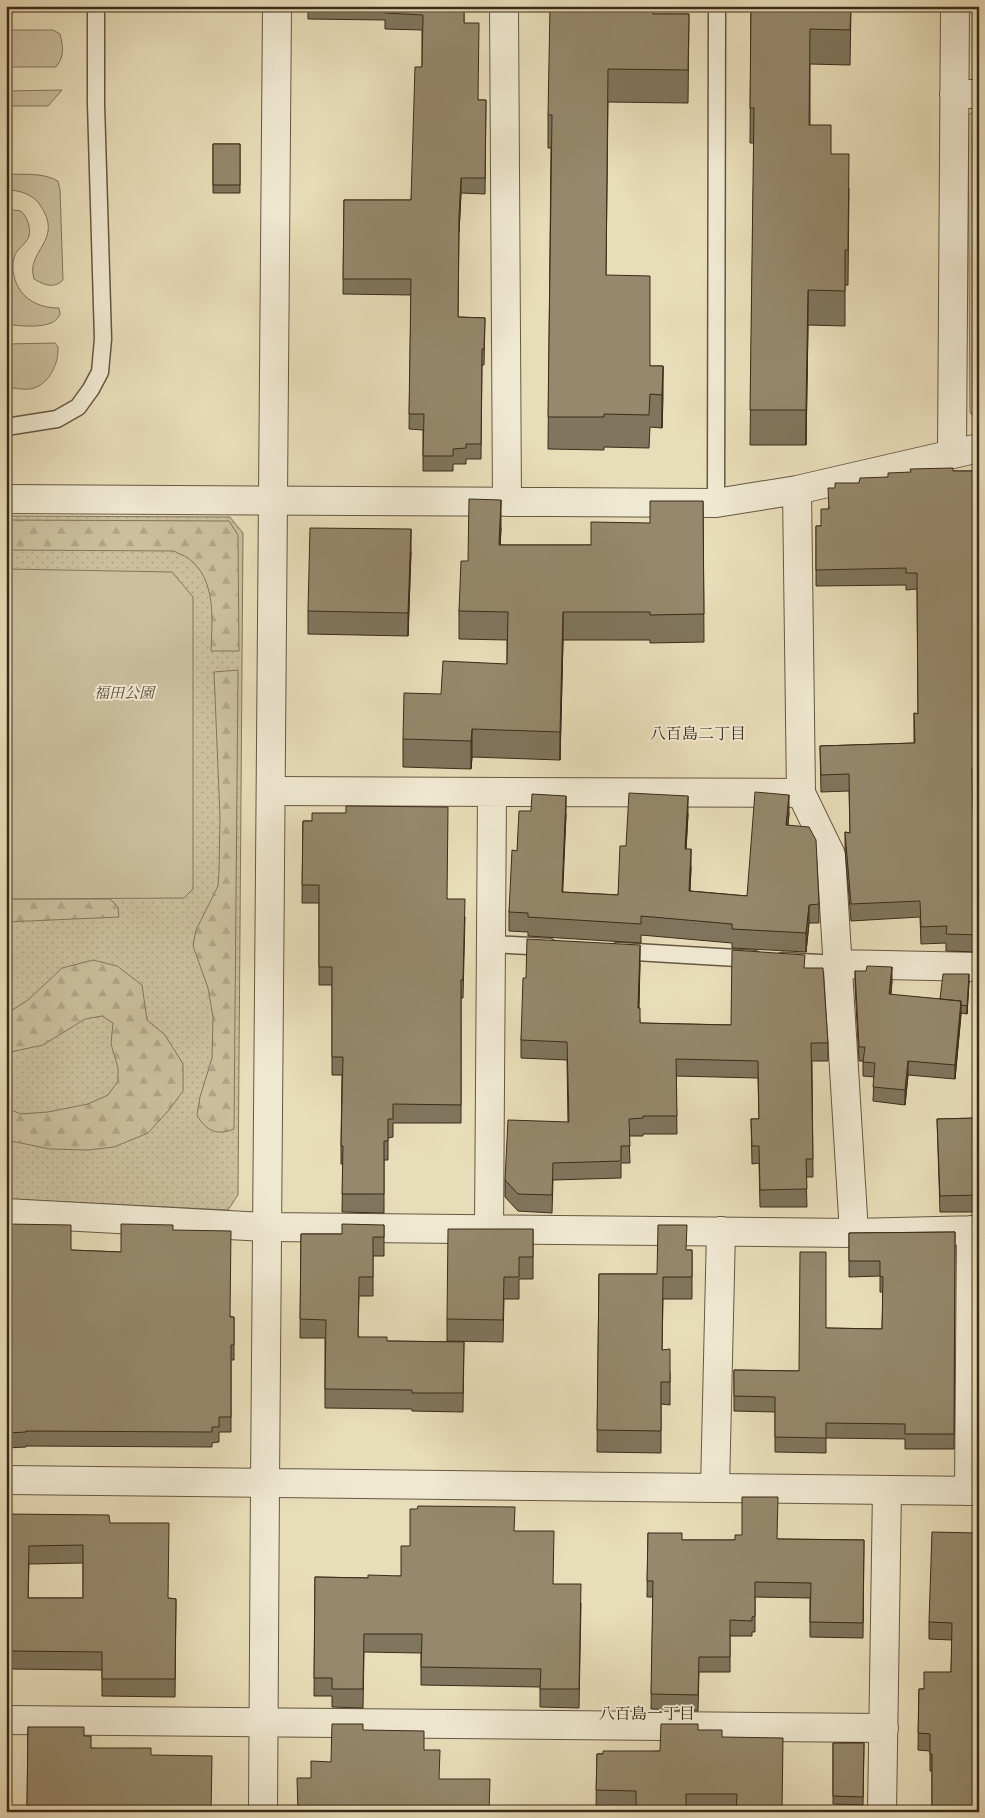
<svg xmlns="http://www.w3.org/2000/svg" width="985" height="1818" font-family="'Libre Bodoni','Noto Serif JP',serif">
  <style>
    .grass { fill: url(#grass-dots); stroke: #83755c }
    .forest { fill: url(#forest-firs); stroke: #83755c }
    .garden { fill: #cbbf9e; stroke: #83755c }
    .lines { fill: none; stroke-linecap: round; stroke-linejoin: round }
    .service-casing { stroke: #665841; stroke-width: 19 }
    .minor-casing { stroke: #665841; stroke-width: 30 }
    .tertiary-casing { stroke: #665841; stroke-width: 30 }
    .service { stroke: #f0e9d2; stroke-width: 16 }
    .minor { stroke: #f0e9d2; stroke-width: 28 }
    .tertiary { stroke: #f0e9d2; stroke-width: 28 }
    .wall { fill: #80755d; stroke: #3b2b19; fill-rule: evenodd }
    .shaded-wall { fill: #685f4c; stroke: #3b2b19 }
    .building { fill: #95886c; stroke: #3b2b19; fill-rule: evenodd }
    .labels { text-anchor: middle; stroke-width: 4; stroke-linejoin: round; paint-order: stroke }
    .park-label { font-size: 15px; font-style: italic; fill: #584934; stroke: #f0e9d2 }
    .neighbourhood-label { font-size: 16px; fill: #3b2b19; stroke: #f0e9d2 }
  </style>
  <defs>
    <pattern id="grass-dots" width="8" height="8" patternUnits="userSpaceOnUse" patternTransform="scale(1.25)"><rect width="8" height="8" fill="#cbbf9e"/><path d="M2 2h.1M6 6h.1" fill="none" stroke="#afa488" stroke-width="1.8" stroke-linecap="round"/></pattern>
    <pattern id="forest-firs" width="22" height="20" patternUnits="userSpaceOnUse" patternTransform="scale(1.25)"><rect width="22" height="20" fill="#cbbf9e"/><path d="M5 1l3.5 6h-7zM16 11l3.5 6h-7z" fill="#afa488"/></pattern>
  </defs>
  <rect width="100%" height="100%" fill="#e8ddb9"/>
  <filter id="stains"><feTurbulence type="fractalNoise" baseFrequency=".004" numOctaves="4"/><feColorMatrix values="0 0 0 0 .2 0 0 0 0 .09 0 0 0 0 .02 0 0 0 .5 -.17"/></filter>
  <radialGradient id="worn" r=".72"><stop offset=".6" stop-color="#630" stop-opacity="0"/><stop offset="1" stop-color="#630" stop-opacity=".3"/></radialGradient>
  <path class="grass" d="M 979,108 L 979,420 L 970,413 L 968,115 Z
    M 6,516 L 230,517 L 243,533 L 238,1195 L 228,1210 L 6,1199 Z"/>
  <path class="forest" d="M 979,118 L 979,299 L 974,289 L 973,131 L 976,120 Z
    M 6,520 L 229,521 L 238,535 L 239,651 L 211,651 C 212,620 217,579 188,558 C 184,555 178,554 174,551 L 6,550 Z
    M 238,670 L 234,1129 C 217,1136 206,1131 197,1115 L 200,1097 L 212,1058 L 213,1017 L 208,988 L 193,946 L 196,930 L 218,886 L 219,872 L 220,817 L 214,672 Z
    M 6,899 L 110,899 L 118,907 L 119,917 L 6,922 Z
    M 93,960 L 117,966 L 142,985 L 147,1020 L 165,1035 L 183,1064 L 183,1091 L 169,1110 L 148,1133 L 114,1147 L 88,1150 L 50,1149 L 6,1140 L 6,1108 L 21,1114 L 48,1112 L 88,1104 L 108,1095 L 118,1081 L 118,1068 L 111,1044 L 113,1023 L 102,1016 L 85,1019 L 43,1045 L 6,1053 L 6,1014 L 28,1000 L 62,968 Z"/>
  <path class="garden" d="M 6,6 L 62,6 L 62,12 L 6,10 Z
    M 6,30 L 53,30 L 60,34 C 63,47 65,56 56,67 L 6,67 Z
    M 62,90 L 48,106 L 6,106 L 6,91 Z
    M 6,174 C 24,175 42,172 58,181 L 60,190 L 63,280 C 54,289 44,285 34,279 C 25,250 65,241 40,205 C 33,194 19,190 6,190 Z
    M 6,209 L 21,211 C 27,217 31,227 29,236 C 27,243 18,248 15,255 C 13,259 13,265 13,270 C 16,295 34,308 59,308 L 60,314 C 58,318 56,321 51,323 C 40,328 18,326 6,324 L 6,276 L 9,263 L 6,249 Z
    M 55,343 L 58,347 C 59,363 49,386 30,389 C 23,390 14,388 6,387 L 6,344 Z
    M 6,569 L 172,572 L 193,597 L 193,889 L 184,898 L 6,899 Z"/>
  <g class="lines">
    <g class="service-casing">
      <path id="service" d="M 6,427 L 57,419 L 78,407 L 91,389 L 100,372 L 103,339 L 96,104 L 96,6
        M 716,503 L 717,6
        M 491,944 L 549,947
        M 618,951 L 754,959
        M 783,961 L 838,964"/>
    </g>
    <g class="minor-casing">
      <path id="minor" d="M 504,6 L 507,502
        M 954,94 L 979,94
        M 952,453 L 955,6
        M 797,490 L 801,793 L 831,855 L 854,1233
        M 6,499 L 716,503 L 797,490 L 979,448
        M 271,791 L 801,793
        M 838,964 L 979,967
        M 6,1213 L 267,1227 L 854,1233 L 979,1230
        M 489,1229 L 492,793
        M 715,1488 L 721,1231
        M 969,1491 L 971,1230
        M 6,1720 L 884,1728
        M 263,1812 L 265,1483
        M 882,1812 L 887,1490"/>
    </g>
    <g class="tertiary-casing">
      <path id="tertiary" d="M 6,1480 L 979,1491
        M 265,1483 L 277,6"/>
    </g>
    <use href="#service" class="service"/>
    <use href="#minor" class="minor"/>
    <use href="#tertiary" class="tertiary"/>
  </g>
  <path class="wall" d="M 308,6 L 464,6 L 464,23 L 478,100 L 486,100 L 485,194 L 461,193 L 459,232 L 458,317 L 485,318 L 484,365 L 482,365 L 481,459 L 466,459 L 466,464 L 453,464 L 453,471 L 423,471 L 423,430 L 409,429 L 411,295 L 343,294 L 344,200 L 411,200 L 422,67 L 422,30 L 385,29 L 385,20 L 308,19 Z
    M 751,6 L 851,6 L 850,65 L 810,64 L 810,125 L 831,154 L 849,189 L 848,285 L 845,285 L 845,326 L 808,325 L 806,445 L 750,445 L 754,143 L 750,143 Z
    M 653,14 L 689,14 L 688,103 L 608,102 L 606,275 L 650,366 L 663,366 L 662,428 L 650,427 L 649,448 L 604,447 L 604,450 L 548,449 L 551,148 L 548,148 L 548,115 Z
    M 213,144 L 240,144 L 240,193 L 213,193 Z
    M 953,471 L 979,471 L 979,647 L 975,648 L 977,707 L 979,707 L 979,751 L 977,751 L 977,785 L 972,785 L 973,818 L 979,818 L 979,952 L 946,951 L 946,943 L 921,944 L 920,917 L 851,921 L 845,849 L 845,832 L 850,833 L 849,791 L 821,792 L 820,746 L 914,743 L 914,713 L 918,714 L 917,589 L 906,590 L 906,585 L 816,586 L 816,526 L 821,526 L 828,509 L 835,488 L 888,477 Z
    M 703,501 L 704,642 L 650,643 L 650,640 L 563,640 L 560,760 L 472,757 L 471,769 L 403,767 L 403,739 L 441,694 L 507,664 L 507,640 L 459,639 L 459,611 L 468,561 L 501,528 L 500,545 L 591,545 L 650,523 Z
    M 411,552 L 408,636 L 308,634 L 308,611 Z
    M 531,811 L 566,814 L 562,892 L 618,895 L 626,846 L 688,814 L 686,849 L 691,868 L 690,891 L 747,896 L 789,813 L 788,826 L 819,904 L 819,923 L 809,923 L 806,952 L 732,948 L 732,943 L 641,935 L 641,943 L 528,936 L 528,932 L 509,931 L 509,912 L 517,851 Z
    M 303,821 L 312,821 L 448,899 L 465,917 L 463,998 L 461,998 L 461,1123 L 393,1123 L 393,1137 L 388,1138 L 388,1160 L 384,1160 L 384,1213 L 342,1212 L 343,1164 L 341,1164 L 341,1146 L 342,1075 L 332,1075 L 332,985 L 319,985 L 319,903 L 302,903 Z
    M 640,963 L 639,1008 L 640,1023 L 731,1025 L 805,968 L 828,1043 L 828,1061 L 812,1061 L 813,1177 L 806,1177 L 807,1207 L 760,1207 L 759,1163 L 752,1164 L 751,1119 L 759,1119 L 758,1078 L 676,1076 L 677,1134 L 643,1134 L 643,1136 L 629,1136 L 630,1163 L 621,1163 L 621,1178 L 553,1180 L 552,1213 L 518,1211 L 505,1197 L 505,1180 L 568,1122 L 567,1060 L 521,1058 L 521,1040 L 526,978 Z
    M 855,971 L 892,981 L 891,995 L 940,999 L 969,982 L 967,1014 L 961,1013 L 955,1079 L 908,1075 L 905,1105 L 873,1101 L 874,1077 L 863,1076 L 863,1061 L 859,1061 L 855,985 Z
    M 977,1076 L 979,1076 L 979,1212 L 940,1212 L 937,1119 L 978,1118 Z
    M 6,1224 L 71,1250 L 121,1252 L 173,1230 L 231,1317 L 234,1317 L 234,1360 L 231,1360 L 231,1432 L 219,1432 L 219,1442 L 212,1443 L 212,1447 L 26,1446 L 26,1447 L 6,1448 Z
    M 384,1225 L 384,1256 L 373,1256 L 373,1296 L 359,1296 L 358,1337 L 387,1341 L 464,1342 L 463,1412 L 412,1411 L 412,1409 L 325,1408 L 325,1338 L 300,1338 L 301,1234 L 342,1234 Z
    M 533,1229 L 533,1279 L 519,1279 L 519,1299 L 504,1299 L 503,1342 L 447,1341 L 447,1319 Z
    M 955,1232 L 954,1449 L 905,1449 L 905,1439 L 826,1438 L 826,1453 L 775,1452 L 775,1412 L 734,1411 L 734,1370 L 799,1371 L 826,1328 L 882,1329 L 883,1292 L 880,1292 L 880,1276 L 849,1277 L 849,1233 Z
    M 687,1250 L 692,1250 L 692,1299 L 663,1299 L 662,1350 L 670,1372 L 670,1405 L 661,1404 L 661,1453 L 597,1452 L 599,1274 L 657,1274 Z
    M 6,1514 L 110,1523 L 168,1598 L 176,1599 L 175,1697 L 102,1696 L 102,1670 L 10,1669 L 10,1699 L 6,1699 ZM 83,1563 L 83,1598 L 28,1598 L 29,1564 Z
    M 515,1531 L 553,1584 L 581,1603 L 579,1708 L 540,1707 L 540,1687 L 421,1685 L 421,1653 L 364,1652 L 363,1708 L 332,1707 L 332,1696 L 314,1696 L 315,1577 L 368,1578 L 401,1576 L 410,1546 Z
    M 648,1533 L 682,1540 L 735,1540 L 777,1539 L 864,1540 L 863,1638 L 810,1637 L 810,1598 L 755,1597 L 755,1632 L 752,1632 L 752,1636 L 730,1636 L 730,1672 L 699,1672 L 698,1711 L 651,1709 L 653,1597 L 647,1597 Z
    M 979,1533 L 932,1809 L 932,1771 L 930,1771 L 930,1751 L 918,1750 L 919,1689 L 924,1689 L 951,1672 L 952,1640 L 929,1639 L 929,1622 Z
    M 28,1727 L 84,1736 L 91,1748 L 151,1755 L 211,1812 L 27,1812 Z
    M 698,1730 L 722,1737 L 782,1812 L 636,1812 L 636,1809 L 596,1808 L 597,1754 L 660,1751 Z
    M 833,1743 L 864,1743 L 863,1805 L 833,1804 Z"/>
  <path class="shaded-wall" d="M 461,178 L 461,193 L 459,232 L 459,216 Z
    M 808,290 L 808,325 L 806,445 L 806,410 Z
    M 663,366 L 663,399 L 662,428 L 662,395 Z
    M 501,500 L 501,528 L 499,573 L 499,545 Z
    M 411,529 L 411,552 L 408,636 L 408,613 Z
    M 563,612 L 563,640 L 560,760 L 560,732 Z
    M 472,729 L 472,757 L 471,769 L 471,741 Z
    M 789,795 L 789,813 L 786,844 L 786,825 Z
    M 566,796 L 566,814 L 562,911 L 562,892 Z
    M 688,796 L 688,814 L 685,868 L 685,849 Z
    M 691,849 L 691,868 L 689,909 L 689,891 Z
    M 809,905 L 809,923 L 806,952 L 806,933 Z
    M 640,945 L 640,963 L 638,1025 L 638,1008 Z
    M 892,967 L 892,981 L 889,1009 L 889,994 Z
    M 969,974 L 969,982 L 967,1014 L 967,1006 Z
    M 961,1001 L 961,1015 L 955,1079 L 955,1065 Z
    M 908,1061 L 908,1075 L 905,1105 L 905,1090 Z"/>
  <path class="building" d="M 385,6 L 464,6 L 464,23 L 479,23 L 478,100 L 486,100 L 485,178 L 461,178 L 459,216 L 458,317 L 485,318 L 484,349 L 482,349 L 481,444 L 466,444 L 466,448 L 453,449 L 453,456 L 423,456 L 424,414 L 409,414 L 411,279 L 343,279 L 344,200 L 411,200 L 415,67 L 422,67 L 423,15 L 385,13 Z
    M 550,6 L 653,6 L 653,14 L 689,14 L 688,70 L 608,69 L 606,275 L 650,276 L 650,366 L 663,366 L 662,395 L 650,394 L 649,415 L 604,414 L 604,417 L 548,417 L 552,115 L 548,115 Z
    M 751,6 L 851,6 L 850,30 L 810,29 L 809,125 L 831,125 L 831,154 L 849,154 L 848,250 L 845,250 L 845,291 L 808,290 L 806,410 L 750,410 L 754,108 L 750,108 Z
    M 213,144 L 240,144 L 240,185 L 213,185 Z
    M 953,468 L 953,471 L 979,471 L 979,631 L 975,631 L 977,707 L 979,707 L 979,734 L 976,734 L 977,768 L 972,769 L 973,818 L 979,818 L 979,935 L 946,934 L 947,926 L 921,927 L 920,901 L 851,904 L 845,832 L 850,833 L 849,774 L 821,775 L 820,746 L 915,743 L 914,713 L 918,714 L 917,573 L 906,573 L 906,568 L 816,570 L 816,526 L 821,526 L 821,509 L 829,509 L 828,488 L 835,488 L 835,483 L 859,483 L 860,478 L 888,477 L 888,473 L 911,472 L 910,469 Z
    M 469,499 L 501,500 L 499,545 L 591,545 L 591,522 L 650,523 L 650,501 L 703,501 L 704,614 L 650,615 L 650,612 L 563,612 L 560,732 L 472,729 L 471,741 L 403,739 L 404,693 L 441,694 L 443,661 L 507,664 L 508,612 L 459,611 L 461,561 L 468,561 Z
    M 310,528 L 411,529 L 408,613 L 308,611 Z
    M 755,792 L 789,795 L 786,825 L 809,827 L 816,840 L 819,904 L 809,905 L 806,933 L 732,929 L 732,924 L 641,916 L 641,924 L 528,917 L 528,913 L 509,912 L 512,850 L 517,851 L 519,811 L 531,811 L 532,794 L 566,796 L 562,892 L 618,895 L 620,846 L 626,846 L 629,793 L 688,796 L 685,849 L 691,849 L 689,891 L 747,896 Z
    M 346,806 L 448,807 L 447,899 L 465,899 L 463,980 L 461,980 L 461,1105 L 393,1104 L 393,1119 L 388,1119 L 388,1141 L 384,1141 L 384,1194 L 342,1194 L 343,1146 L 341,1146 L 343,1057 L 332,1057 L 332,967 L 319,967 L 319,885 L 302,885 L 303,821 L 312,821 L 312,813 L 346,813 Z
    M 527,939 L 640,945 L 638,1008 L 640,1008 L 640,1023 L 731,1025 L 732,950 L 805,955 L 804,968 L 823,968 L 828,1043 L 811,1043 L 813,1159 L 806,1159 L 807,1189 L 760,1190 L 759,1146 L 752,1146 L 751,1119 L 759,1119 L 758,1061 L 676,1059 L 677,1116 L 643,1116 L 643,1118 L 629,1119 L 630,1146 L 621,1146 L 621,1161 L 553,1163 L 552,1195 L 518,1194 L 505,1180 L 508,1120 L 569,1122 L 567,1042 L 521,1040 L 523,978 L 526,978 Z
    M 867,966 L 892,967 L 889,994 L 961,1001 L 955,1065 L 908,1061 L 905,1090 L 873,1087 L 875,1063 L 863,1062 L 865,1047 L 859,1047 L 855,971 L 866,971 Z
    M 943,974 L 969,974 L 967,1006 L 961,1005 L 961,1001 L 940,999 Z
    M 977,1076 L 979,1076 L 979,1195 L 940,1196 L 937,1119 L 978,1118 Z
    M 6,1224 L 71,1225 L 71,1250 L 121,1252 L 121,1224 L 173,1225 L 173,1230 L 231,1231 L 230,1317 L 234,1317 L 234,1345 L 231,1345 L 231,1417 L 219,1417 L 219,1427 L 212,1427 L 212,1432 L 26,1431 L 26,1432 L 6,1433 Z
    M 342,1224 L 384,1225 L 384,1237 L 373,1237 L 373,1277 L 359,1277 L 358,1337 L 387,1337 L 387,1341 L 464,1342 L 463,1393 L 412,1393 L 412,1390 L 325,1389 L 326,1320 L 300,1319 L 301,1234 L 342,1234 Z
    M 658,1225 L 687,1225 L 686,1250 L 692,1250 L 692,1277 L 663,1277 L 662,1350 L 670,1349 L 670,1382 L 661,1382 L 661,1431 L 597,1430 L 599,1274 L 657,1274 Z
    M 448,1229 L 533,1229 L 533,1257 L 519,1257 L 519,1277 L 504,1277 L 503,1320 L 447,1319 Z
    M 955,1232 L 954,1434 L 905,1434 L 905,1424 L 826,1423 L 826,1438 L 775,1437 L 775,1397 L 734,1396 L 734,1370 L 799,1371 L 800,1252 L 826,1252 L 826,1328 L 882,1329 L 883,1277 L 880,1276 L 880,1261 L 849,1261 L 849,1233 Z
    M 742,1497 L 778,1497 L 777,1539 L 864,1540 L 863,1623 L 810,1622 L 811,1583 L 755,1582 L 755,1616 L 752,1617 L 752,1621 L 730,1620 L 730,1657 L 699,1657 L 698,1695 L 651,1694 L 653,1581 L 647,1581 L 648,1533 L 682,1533 L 682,1540 L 735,1540 L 735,1535 L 742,1535 Z
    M 418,1506 L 515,1507 L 514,1531 L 554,1531 L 553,1584 L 581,1584 L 579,1689 L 540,1689 L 541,1669 L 421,1667 L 422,1634 L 364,1634 L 363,1689 L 332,1689 L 332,1678 L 314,1678 L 315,1577 L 368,1578 L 368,1575 L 401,1576 L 401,1546 L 410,1546 L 410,1509 L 417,1509 Z
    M 6,1514 L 109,1515 L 110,1523 L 169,1523 L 168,1598 L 176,1599 L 175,1679 L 102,1679 L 102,1652 L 10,1651 L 10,1682 L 6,1682 ZM 83,1545 L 83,1598 L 28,1598 L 29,1546 Z
    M 932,1532 L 979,1533 L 979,1812 L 921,1812 L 921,1809 L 932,1809 L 932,1754 L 930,1754 L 930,1734 L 918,1733 L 919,1689 L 924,1689 L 924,1672 L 951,1672 L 952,1623 L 929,1622 Z
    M 332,1724 L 363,1724 L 363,1730 L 424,1731 L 424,1750 L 440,1750 L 439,1779 L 490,1779 L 489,1812 L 298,1812 L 297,1778 L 311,1778 L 311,1761 L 331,1762 Z
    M 661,1724 L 698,1724 L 698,1730 L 722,1730 L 722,1737 L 783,1738 L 782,1812 L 736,1812 L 737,1794 L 686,1794 L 686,1812 L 636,1812 L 636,1791 L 596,1790 L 597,1754 L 603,1754 L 603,1751 L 660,1751 Z
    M 28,1727 L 84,1727 L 84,1736 L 91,1736 L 91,1748 L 151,1748 L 151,1755 L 212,1756 L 211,1812 L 33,1812 L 33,1806 L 27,1806 Z
    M 833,1743 L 864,1743 L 863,1797 L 833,1796 Z"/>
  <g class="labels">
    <g class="park-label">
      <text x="124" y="698">福田公園</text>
    </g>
    <g class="neighbourhood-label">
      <text x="698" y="739">八百島二丁目</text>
      <text x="647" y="1719">八百島一丁目</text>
    </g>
  </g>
  <rect width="985" height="1818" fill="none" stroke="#e8ddb9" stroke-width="25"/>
  <rect x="8" y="8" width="970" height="1803" fill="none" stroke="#3b2b19" stroke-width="2.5"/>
  <rect x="12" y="12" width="960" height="1793" fill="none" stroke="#3b2b19"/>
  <rect width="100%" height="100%" filter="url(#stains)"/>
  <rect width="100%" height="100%" fill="url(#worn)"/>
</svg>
